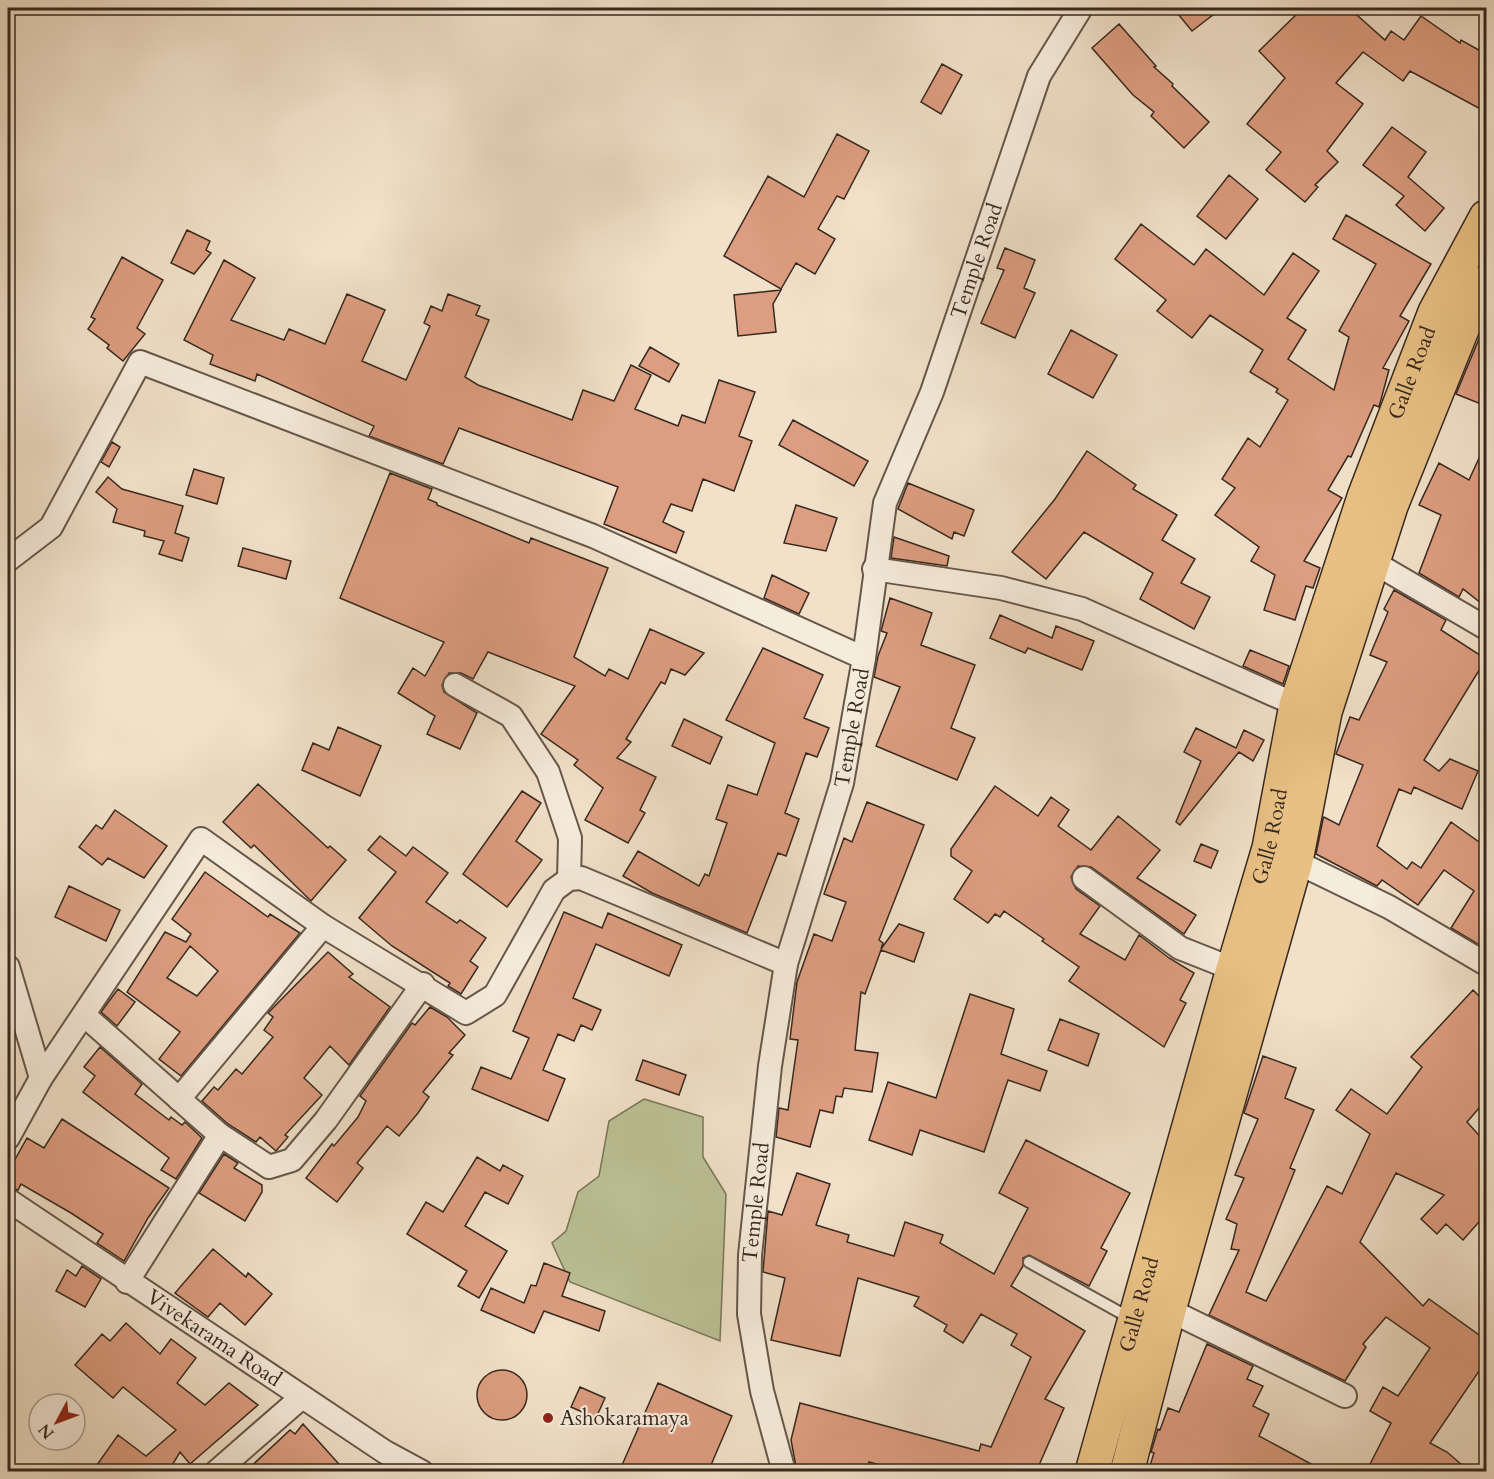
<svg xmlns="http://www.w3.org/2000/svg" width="1494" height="1479" font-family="Cardo,serif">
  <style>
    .green { fill: #bbc296; stroke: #79765a; stroke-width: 1.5 }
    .building { fill: #dd9d80; stroke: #37291f; stroke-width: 1.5; fill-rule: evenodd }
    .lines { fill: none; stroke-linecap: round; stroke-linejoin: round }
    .lane-casing { stroke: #66574a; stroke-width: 14 }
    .street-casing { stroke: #66574a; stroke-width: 26 }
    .highway-casing { stroke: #37291f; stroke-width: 36 }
    .lane { stroke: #f6ecdc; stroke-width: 10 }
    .street { stroke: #f6ecdc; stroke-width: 22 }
    .highway { stroke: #e8c084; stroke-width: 33 }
    .poi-dot { fill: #8f2418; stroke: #f6ecdc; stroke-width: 2 }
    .labels { text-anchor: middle; stroke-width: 4.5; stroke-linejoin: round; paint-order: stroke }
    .street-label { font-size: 21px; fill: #37291f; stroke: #f6ecdc }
    .poi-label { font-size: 21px; fill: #37291f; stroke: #f6ecdc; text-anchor: start }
  </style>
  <rect width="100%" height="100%" fill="#f1e1c9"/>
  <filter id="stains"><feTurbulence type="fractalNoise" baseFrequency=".00333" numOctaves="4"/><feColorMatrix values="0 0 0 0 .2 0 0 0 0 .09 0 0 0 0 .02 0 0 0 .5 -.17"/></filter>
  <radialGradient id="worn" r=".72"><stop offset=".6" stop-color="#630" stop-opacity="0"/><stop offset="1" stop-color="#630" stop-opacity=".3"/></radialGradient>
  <path class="green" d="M 644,1099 L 703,1117 L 703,1157 L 726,1194 L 720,1341 L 570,1282 L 552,1243 L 566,1231 L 578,1192 L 599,1176 L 609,1121 Z"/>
  <path class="building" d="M 1173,8 L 1222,8 L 1192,31 Z
    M 1303,8 L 1349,8 L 1385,40 L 1391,31 L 1404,40 L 1421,16 L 1460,43 L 1461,40 L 1486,54 L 1486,112 L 1410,71 L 1403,81 L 1363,52 L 1336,83 L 1363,104 L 1327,151 L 1338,162 L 1315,185 L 1318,187 L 1305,202 L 1266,170 L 1281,152 L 1247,124 L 1285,78 L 1259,51 Z
    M 1119,24 L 1156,66 L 1154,67 L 1173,84 L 1172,86 L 1209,122 L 1184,148 L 1151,116 L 1154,112 L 1133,95 L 1092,48 Z
    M 942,64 L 962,75 L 941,114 L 921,102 Z
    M 1392,127 L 1426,152 L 1408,177 L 1444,208 L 1425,231 L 1396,205 L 1404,196 L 1363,165 Z
    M 837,134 L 869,151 L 844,199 L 837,196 L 818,229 L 835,239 L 815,274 L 796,263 L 781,289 L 724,256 L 768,176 L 804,197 Z
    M 1229,175 L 1258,199 L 1226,239 L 1197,216 Z
    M 1346,215 L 1431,264 L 1400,316 L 1409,321 L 1383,368 L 1389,370 L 1379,407 L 1374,405 L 1351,457 L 1348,456 L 1328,490 L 1342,498 L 1304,561 L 1320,568 L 1313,588 L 1306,586 L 1295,620 L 1264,610 L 1275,575 L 1251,561 L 1259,547 L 1215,515 L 1235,488 L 1222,479 L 1248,438 L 1260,447 L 1288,400 L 1276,392 L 1278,389 L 1250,372 L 1263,350 L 1210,315 L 1192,338 L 1157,311 L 1166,300 L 1115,259 L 1141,224 L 1194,265 L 1206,249 L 1264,295 L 1293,253 L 1319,271 L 1287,318 L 1306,330 L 1288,359 L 1334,390 L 1349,337 L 1339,331 L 1376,264 L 1333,239 Z
    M 187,230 L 210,241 L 206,250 L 211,253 L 194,274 L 171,263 Z
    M 1005,248 L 1035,260 L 1024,288 L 1035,293 L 1015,338 L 981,323 L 1004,270 L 997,268 Z
    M 122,257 L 163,280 L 137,328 L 145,334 L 123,361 L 107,348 L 109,345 L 88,329 L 95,319 L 91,317 Z
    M 224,260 L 255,278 L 231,320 L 284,340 L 289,329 L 325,344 L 347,294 L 385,310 L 362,361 L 406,380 L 430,326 L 424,323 L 431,306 L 442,311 L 448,294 L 480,306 L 476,315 L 489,320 L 465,377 L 478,385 L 572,420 L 583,390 L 614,401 L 631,365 L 651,375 L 635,409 L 678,426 L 682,415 L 705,423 L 719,380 L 755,392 L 739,436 L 752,441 L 734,491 L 703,479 L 692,511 L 671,504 L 663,522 L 684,532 L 676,553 L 604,524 L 618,487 L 459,428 L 443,464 L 369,436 L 374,426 L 257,374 L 255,381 L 210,364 L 213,355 L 184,340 Z
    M 781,290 L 773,304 L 776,332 L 738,336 L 734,295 Z
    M 1486,322 L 1486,406 L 1456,394 Z
    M 1071,330 L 1117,355 L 1093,398 L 1048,374 Z
    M 650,347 L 679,364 L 669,382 L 639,366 Z
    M 793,420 L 868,461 L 854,486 L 779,445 Z
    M 112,442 L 120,447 L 109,467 L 101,462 Z
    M 1486,443 L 1486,607 L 1463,589 L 1459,597 L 1419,573 L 1441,515 L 1419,505 L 1439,463 L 1469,480 Z
    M 1087,451 L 1136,485 L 1133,489 L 1177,515 L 1162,540 L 1195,559 L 1181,583 L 1210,597 L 1194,629 L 1140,599 L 1153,573 L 1084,532 L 1046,579 L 1012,552 L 1055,499 Z
    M 194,469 L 224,478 L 217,504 L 186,495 Z
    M 390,473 L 432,489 L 428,499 L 437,503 L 437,505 L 529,543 L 531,538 L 608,568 L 574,657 L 605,676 L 609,669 L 628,679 L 650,629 L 704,653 L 685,675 L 671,669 L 665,684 L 661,682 L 626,739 L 631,742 L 617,758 L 656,777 L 640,810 L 645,813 L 628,843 L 585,820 L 603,788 L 574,765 L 578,760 L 541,734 L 575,686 L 488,652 L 473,679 L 461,673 L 449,673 L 442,685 L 444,692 L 477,713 L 460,749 L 427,734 L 435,716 L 398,693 L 413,668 L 425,676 L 444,642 L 340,598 Z
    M 108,477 L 122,489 L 183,506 L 175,533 L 189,538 L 182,561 L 159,554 L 164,541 L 144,536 L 145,531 L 113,522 L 117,509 L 96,492 Z
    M 908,483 L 974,510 L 964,536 L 954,532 L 952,539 L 898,509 Z
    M 796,505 L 837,518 L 826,551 L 784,543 Z
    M 894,537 L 949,556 L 947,566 L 891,558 Z
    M 243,548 L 291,561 L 286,579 L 238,566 Z
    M 772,575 L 809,593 L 799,614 L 764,598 Z
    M 1394,590 L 1446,620 L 1441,630 L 1486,659 L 1424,760 L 1439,771 L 1450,759 L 1478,771 L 1462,809 L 1414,787 L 1411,794 L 1399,789 L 1377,846 L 1407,869 L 1412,862 L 1421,868 L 1451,822 L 1486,847 L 1486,949 L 1451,928 L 1474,891 L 1444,870 L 1418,905 L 1382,880 L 1377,886 L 1316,854 L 1323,819 L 1324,817 L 1339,825 L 1363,765 L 1336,754 L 1350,717 L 1359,720 L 1387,662 L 1370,655 L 1388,612 L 1384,609 Z
    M 890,598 L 932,613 L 921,645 L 975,665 L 951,728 L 975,738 L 957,780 L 876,746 L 900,687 L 874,677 L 878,656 L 887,633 L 881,631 Z
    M 1000,615 L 1052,638 L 1056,626 L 1094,641 L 1082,670 L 1028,648 L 1025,653 L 990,638 Z
    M 763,648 L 823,675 L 804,718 L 829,728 L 817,757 L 806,753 L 785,813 L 799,819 L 786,856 L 778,853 L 747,933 L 652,893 L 623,876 L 638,851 L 699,886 L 705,874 L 709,876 L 727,823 L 716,819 L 728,785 L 757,795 L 775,743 L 726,720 Z
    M 1250,650 L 1289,666 L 1283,684 L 1243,666 Z
    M 684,719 L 722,737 L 710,764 L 672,746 Z
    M 338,727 L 381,746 L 360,796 L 302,770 L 313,743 L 329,750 Z
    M 1196,728 L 1236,748 L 1244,730 L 1264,740 L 1253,761 L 1239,752 L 1180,825 L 1176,822 L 1201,761 L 1184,752 Z
    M 258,784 L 328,848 L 330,846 L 346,860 L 311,901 L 254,845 L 251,848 L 223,822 Z
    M 995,786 L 1038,816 L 1051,797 L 1069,810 L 1058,826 L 1091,850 L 1118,816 L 1160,850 L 1137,878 L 1196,915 L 1184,934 L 1091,867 L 1078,866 L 1071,877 L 1076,889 L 1100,906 L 1080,934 L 1125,960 L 1139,935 L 1169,958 L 1194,973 L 1180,1000 L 1186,1003 L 1164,1047 L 1069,981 L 1079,967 L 1042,941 L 1044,939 L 1004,911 L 1000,917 L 995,914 L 988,923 L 954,899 L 972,871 L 951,856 L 951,849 Z
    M 522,791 L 541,803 L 516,841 L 542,860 L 507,907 L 463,874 Z
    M 867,802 L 924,825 L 879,940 L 883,943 L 881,949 L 899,924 L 924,933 L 914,962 L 881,950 L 865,994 L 861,992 L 855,1050 L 878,1053 L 872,1092 L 844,1088 L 842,1097 L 836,1096 L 833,1113 L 820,1110 L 810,1147 L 776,1137 L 779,1108 L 788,1110 L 798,1040 L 790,1039 L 797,982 L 814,934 L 832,941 L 846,902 L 824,894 L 844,838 L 852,842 Z
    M 115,810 L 167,846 L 144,878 L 108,858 L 102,865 L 79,847 L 96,825 L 102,829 Z
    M 380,836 L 406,856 L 413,847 L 448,873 L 426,902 L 457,923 L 460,920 L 486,938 L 470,961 L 478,967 L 461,994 L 448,986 L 450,983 L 392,946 L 359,918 L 396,872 L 368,850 Z
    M 1201,844 L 1218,851 L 1211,868 L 1194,861 Z
    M 205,872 L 268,917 L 270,914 L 300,933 L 181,1076 L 159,1059 L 180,1032 L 127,992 L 165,932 L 186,942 L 191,934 L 172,919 ZM 190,946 L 218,971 L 197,996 L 167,978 Z
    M 69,886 L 120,910 L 106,941 L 55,917 Z
    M 564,912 L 602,928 L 608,913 L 682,945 L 669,976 L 596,944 L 573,998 L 601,1010 L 592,1030 L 581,1025 L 574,1041 L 558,1034 L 543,1070 L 565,1079 L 548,1121 L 472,1089 L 481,1067 L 511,1079 L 529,1038 L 513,1031 Z
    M 328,952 L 353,974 L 349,977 L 390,1007 L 349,1065 L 330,1046 L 304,1078 L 322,1095 L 285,1135 L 288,1137 L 276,1151 L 260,1137 L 256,1142 L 228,1124 L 202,1101 L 214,1087 L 218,1090 L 236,1069 L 242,1074 L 273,1037 L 264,1030 L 273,1017 L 268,1013 Z
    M 118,989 L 135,1002 L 117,1026 L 101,1012 Z
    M 1473,990 L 1486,1003 L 1486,1100 L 1467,1122 L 1486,1143 L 1486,1214 L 1463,1240 L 1446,1224 L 1437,1234 L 1421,1219 L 1444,1195 L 1396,1173 L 1360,1242 L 1423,1306 L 1429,1299 L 1486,1340 L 1486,1377 L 1479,1371 L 1430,1443 L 1447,1452 L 1470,1472 L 1366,1472 L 1391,1423 L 1370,1411 L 1383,1387 L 1398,1396 L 1430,1348 L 1386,1317 L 1363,1344 L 1366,1347 L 1345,1381 L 1209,1315 L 1239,1250 L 1231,1249 L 1237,1224 L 1226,1219 L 1244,1178 L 1235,1175 L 1258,1119 L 1244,1113 L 1263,1056 L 1296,1068 L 1285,1098 L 1314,1110 L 1290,1168 L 1295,1170 L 1246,1292 L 1266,1301 L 1327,1186 L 1342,1194 L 1370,1134 L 1336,1110 L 1351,1089 L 1387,1114 L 1422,1067 L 1411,1057 Z
    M 970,994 L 1014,1009 L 1001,1054 L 1047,1071 L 1040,1091 L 1008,1080 L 984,1152 L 920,1130 L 912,1155 L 869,1140 L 888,1082 L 936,1098 Z
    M 430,1007 L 447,1017 L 465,1035 L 449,1053 L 453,1055 L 423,1092 L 429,1097 L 418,1113 L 399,1136 L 387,1126 L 357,1163 L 363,1168 L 337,1202 L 306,1178 L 332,1144 L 334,1146 L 358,1117 L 366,1101 L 360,1096 L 412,1023 L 415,1025 Z
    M 1060,1019 L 1099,1034 L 1088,1066 L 1048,1050 Z
    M 100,1047 L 142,1084 L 135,1094 L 169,1120 L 171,1117 L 182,1125 L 185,1122 L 202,1138 L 176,1179 L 161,1170 L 169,1158 L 83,1092 L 95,1076 L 84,1067 Z
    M 643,1060 L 686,1075 L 679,1095 L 636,1080 Z
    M 62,1119 L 169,1188 L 148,1218 L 124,1261 L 97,1243 L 103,1234 L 71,1213 L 21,1184 L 18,1190 L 8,1187 L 8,1172 L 27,1138 L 44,1148 Z
    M 1026,1140 L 1130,1193 L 1101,1248 L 1107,1251 L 1089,1286 L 1029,1255 L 1023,1258 L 1023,1266 L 1011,1286 L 1085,1331 L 1045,1399 L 1064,1408 L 1036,1472 L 903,1472 L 869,1462 L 866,1472 L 797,1472 L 791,1440 L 800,1403 L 979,1451 L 981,1444 L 991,1447 L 1031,1357 L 1011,1345 L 1017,1334 L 981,1314 L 963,1343 L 944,1331 L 947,1325 L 914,1306 L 919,1297 L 858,1278 L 840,1356 L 771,1340 L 785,1278 L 763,1272 L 768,1211 L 782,1215 L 797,1173 L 830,1184 L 816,1225 L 849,1235 L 847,1242 L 894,1256 L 905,1222 L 943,1235 L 940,1243 L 994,1274 L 1028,1208 L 999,1193 Z
    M 224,1154 L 238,1163 L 234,1168 L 262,1185 L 262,1192 L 245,1221 L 199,1193 Z
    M 477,1157 L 500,1171 L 503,1165 L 523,1176 L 508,1204 L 485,1192 L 465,1226 L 507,1251 L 479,1298 L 458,1286 L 467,1271 L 407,1234 L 426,1202 L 443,1212 Z
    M 213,1249 L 246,1277 L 248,1273 L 272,1294 L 245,1325 L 220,1303 L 208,1317 L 175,1293 Z
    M 544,1263 L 570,1273 L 562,1296 L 605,1311 L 599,1331 L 544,1311 L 534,1333 L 481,1310 L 491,1288 L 524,1303 L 531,1285 L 536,1286 Z
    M 82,1266 L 101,1279 L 85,1307 L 56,1291 L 67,1270 L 76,1276 Z
    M 126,1323 L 160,1354 L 171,1339 L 196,1358 L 177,1383 L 205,1405 L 229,1383 L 258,1405 L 190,1464 L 180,1452 L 168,1472 L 92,1472 L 118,1435 L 146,1456 L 176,1430 L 123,1387 L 113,1398 L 75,1365 L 102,1334 L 110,1341 Z
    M 1207,1344 L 1253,1366 L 1247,1379 L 1263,1386 L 1253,1406 L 1269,1414 L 1259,1436 L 1326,1472 L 1148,1472 L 1154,1453 L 1151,1452 L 1158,1429 L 1160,1430 L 1168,1408 L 1179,1412 Z
    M477 1395a25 25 0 1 1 50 0a25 25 0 1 1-50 0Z
    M 658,1383 L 732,1416 L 708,1472 L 619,1472 Z
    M 580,1387 L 605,1398 L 596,1418 L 571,1407 Z
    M 303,1424 L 346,1472 L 245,1472 L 290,1430 L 295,1434 Z"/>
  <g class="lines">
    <g class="lane-casing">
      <path id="lane" d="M 1029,1262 L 1130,1318"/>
    </g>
    <g class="street-casing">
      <g id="street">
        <path d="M 1361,555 L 1486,628"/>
        <path d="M 8,560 L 51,527 L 140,362 L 593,536 L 864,658"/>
        <path d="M 874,569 L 1001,588 L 1082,609 L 1308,710"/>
        <path d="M 455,685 L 511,716 L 548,772 L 570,838 L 569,879"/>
        <path d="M 1284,856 L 1389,907 L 1486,964"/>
        <path d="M 1084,878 L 1180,948 L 1233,969"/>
        <path d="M 8,967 L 41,1078 L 8,1138"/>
        <path d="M 84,1015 L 220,1135"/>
        <path d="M 41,1078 L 201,839 L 323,926 L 466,1013 L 495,995 L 554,890 L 569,879 L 581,878 L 786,964"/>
        <path d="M 179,1099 L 323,926"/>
        <path id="s1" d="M 8,1200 L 385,1452 L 422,1472"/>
        <path d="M 127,1282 L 220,1135 L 269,1167 L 292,1160 L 326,1120 L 423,984"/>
        <path d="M 1169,1310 L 1345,1396"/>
        <path d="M 216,1472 L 302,1397"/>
        <path id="s2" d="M 784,1472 L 762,1391 L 749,1314 L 750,1255 L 770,1066 L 786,964 L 842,783 L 864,658 L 885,503 L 932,392 L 1039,76 L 1081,8"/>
      </g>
    </g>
    <g class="highway-casing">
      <g id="highway">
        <path id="s3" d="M 1092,1472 L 1233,969 L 1269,848 L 1296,705 L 1364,497 L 1435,312 L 1486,217"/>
        <path d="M 1127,1472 L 1169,1310 L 1296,861 L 1325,712 L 1391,506 L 1463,327 L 1486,282"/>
      </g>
    </g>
    <use href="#lane" class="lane"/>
    <use href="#street" class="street"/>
    <use href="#highway" class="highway"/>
  </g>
  <circle class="poi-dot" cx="548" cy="1418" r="6"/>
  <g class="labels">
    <g class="street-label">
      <text dy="7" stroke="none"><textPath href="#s2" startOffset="1246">Temple Road</textPath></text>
      <text dy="7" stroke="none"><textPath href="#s3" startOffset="1146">Galle Road</textPath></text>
      <text dy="7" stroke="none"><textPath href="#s2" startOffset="760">Temple Road</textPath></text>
      <text dy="7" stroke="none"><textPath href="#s3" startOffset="660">Galle Road</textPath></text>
      <text dy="7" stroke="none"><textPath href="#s2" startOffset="274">Temple Road</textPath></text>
      <text dy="7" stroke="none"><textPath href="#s3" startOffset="174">Galle Road</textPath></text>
      <text dy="7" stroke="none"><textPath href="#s1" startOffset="248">Vivekarama Road</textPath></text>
    </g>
    <g class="poi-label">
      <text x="560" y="1425">Ashokaramaya</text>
    </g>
  </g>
  <rect width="1494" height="1479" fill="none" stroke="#f1e1c9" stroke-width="30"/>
  <rect x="9" y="9" width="1476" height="1461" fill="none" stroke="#37291f" stroke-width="3"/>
  <rect x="15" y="15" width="1464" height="1449" fill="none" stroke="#37291f" stroke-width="1.5"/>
  <g transform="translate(57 1422) rotate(229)"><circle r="28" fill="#f6ecdc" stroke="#aa9e90" stroke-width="1.5"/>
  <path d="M0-4.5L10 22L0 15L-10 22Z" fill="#8f2418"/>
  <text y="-9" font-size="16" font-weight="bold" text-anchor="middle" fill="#37291f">N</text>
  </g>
  <rect width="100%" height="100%" filter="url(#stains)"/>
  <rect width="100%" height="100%" fill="url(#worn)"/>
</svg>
